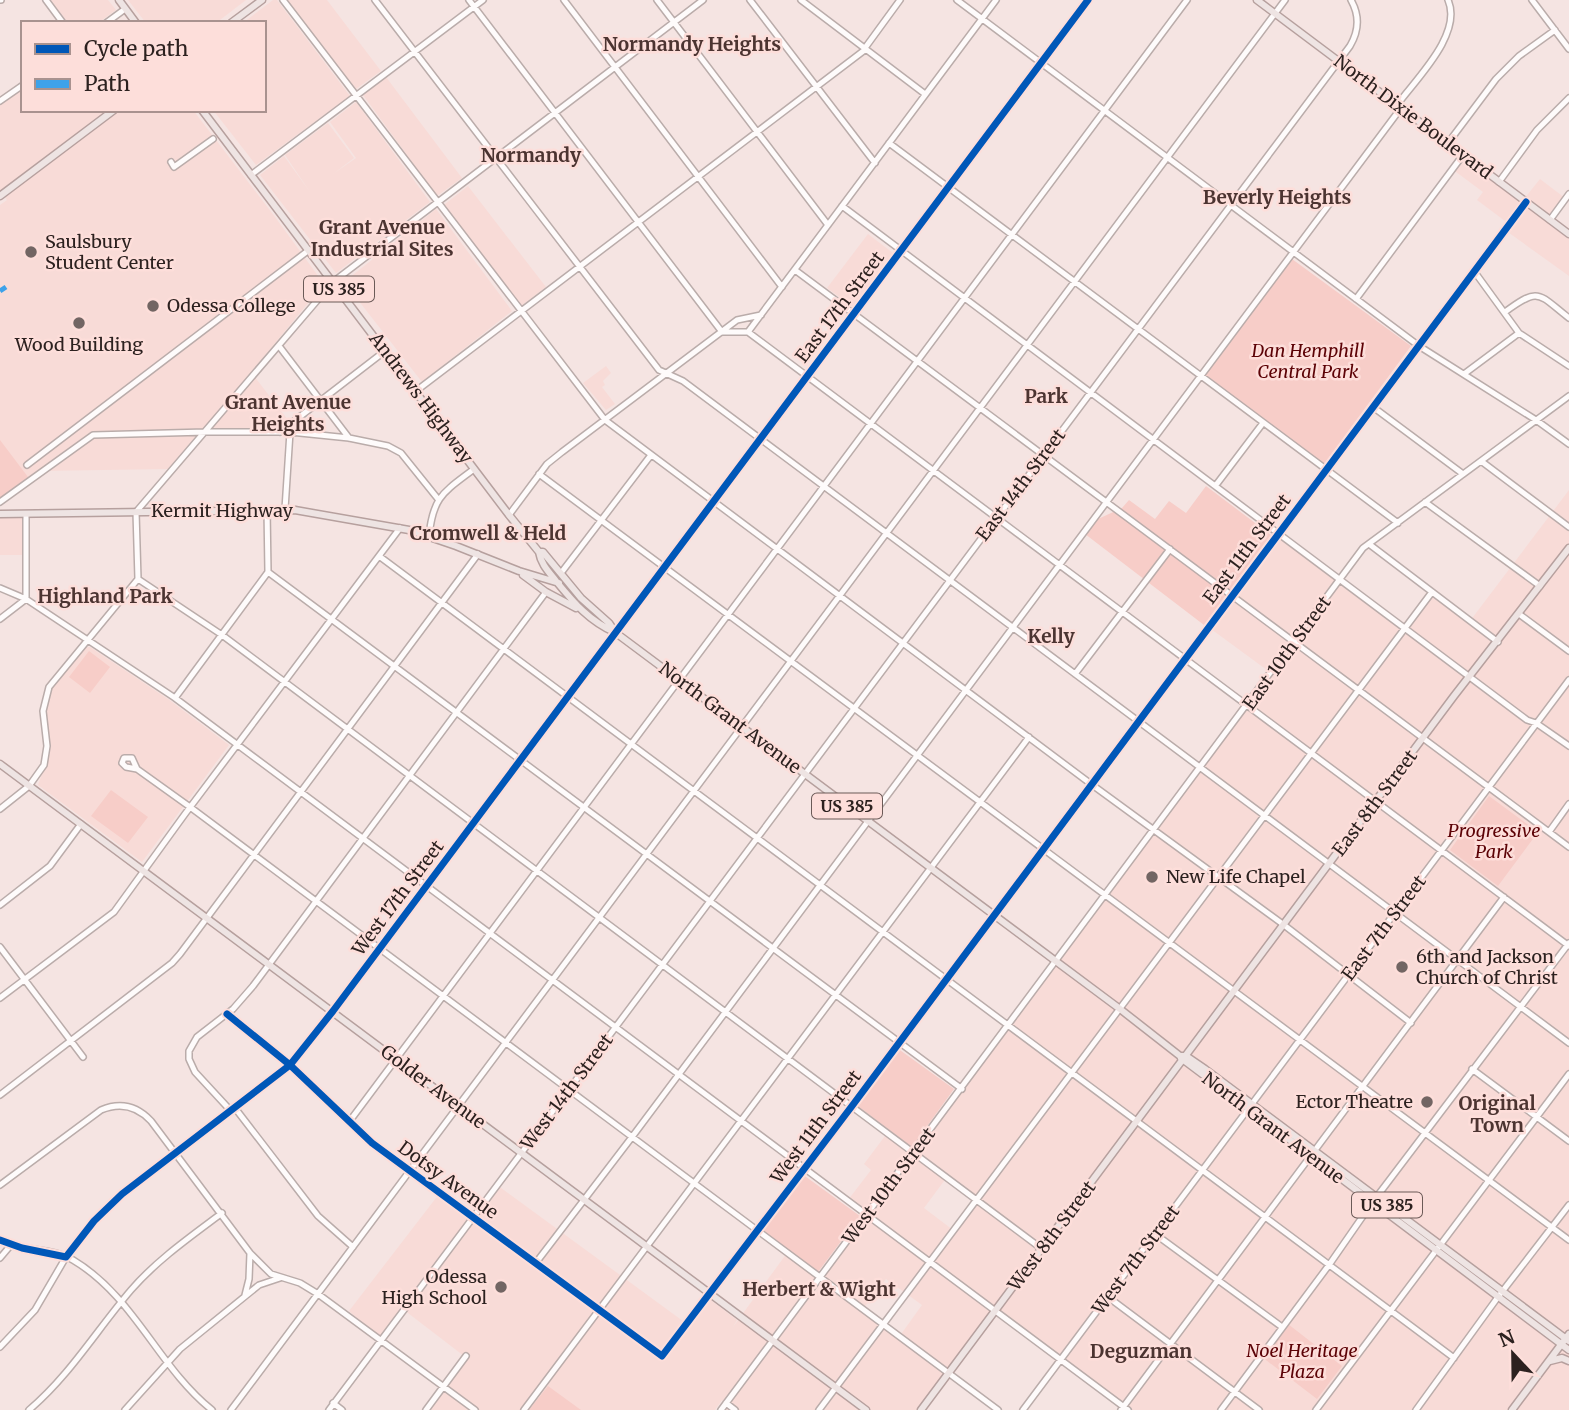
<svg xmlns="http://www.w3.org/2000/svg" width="1569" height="1410" font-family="Merriweather,serif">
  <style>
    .built { fill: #f8dbd7; fill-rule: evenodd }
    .green { fill: #f7cdc8 }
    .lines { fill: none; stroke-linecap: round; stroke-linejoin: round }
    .minor-casing { stroke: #baacaa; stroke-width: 8 }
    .major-casing { stroke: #b6a09e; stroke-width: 9 }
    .minor { stroke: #fefbfb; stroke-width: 5 }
    .major { stroke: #eee4e3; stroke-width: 6 }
    .quiet { stroke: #3ea2ea; stroke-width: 5; stroke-dasharray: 10 5; stroke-linecap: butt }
    .cycleway-casing { stroke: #fddeda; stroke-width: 11 }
    .cycleway { stroke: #0057b8; stroke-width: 7 }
    .poi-dot { fill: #726563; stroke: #fddeda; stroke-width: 2.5 }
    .labels { text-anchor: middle; stroke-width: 5; stroke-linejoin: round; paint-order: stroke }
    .shield { fill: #fddeda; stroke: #6b5a57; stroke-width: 2 }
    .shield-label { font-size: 16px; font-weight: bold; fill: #2c211f }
    .street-label { font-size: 18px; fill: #2c211f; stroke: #fddeda }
    .poi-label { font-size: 18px; fill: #2c211f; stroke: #fddeda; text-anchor: start }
    .park-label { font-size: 18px; font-style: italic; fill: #5c0206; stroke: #fddeda }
    .neighbourhood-label { font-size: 19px; font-weight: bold; fill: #4c3431; stroke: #fddeda }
  </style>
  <rect width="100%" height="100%" fill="#f5e4e2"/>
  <path class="built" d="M 51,0 L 108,0 L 116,10 L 98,23 L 68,23 Z
    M 128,0 L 246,0 L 216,23 L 146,23 Z
    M 273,0 L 277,0 L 350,96 L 256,165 L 213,110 L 264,110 L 264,23 L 243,23 Z
    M 287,0 L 327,0 L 381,71 L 356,89 Z
    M 386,77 L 462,178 L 437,196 L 363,95 Z
    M 23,87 L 23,110 L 123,110 L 125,113 L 129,110 L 193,110 L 275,217 L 324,284 L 251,372 L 288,420 L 277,429 L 202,429 L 168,469 L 39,471 L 0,500 L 0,205 L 7,200 L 0,191 L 0,104 Z
    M 356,102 L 430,202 L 336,273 L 260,175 L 284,156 L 310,192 L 285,155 L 328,123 L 354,158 L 333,174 L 356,158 L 330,122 Z
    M 1463,155 L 1524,199 L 1540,179 L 1565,198 L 1550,219 L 1569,234 L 1569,276 L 1505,230 L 1509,224 L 1477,200 L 1483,192 L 1452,169 Z
    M 468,186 L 546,287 L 521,306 L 444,205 Z
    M 436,209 L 512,311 L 422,382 L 344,282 Z
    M 868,234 L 893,253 L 853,307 L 827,288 Z
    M 606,366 L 611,373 L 603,381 L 605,385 L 602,387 L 615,404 L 606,410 L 583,383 Z
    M 1569,490 L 1569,1410 L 1125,1410 L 996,1312 L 922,1410 L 721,1410 L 726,1403 L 722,1400 L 715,1410 L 426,1410 L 464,1356 L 404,1310 L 381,1340 L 349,1311 L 439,1194 L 473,1217 L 497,1185 L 687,1324 L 708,1298 L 737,1320 L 733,1327 L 787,1253 L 820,1278 L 868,1215 L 848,1200 L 871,1170 L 864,1164 L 888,1132 L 915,1152 L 1271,673 L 1211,629 L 1279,532 L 1405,626 L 1432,592 L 1470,621 ZM 947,1177 L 977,1199 L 953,1230 L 924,1208 ZM 886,1279 L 922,1305 L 899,1337 L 863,1309 Z
    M 0,514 L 26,514 L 25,555 L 0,555 Z
    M 84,647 L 90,647 L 168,699 L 229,745 L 142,862 L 38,785 L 50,752 L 45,709 L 51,687 Z"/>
  <path class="green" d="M 1292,259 L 1411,346 L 1324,464 L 1205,376 Z
    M 0,440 L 28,477 L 0,499 Z
    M 1206,486 L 1271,535 L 1204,625 L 1085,534 L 1098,519 L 1122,508 L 1129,500 L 1155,519 L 1169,501 L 1186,513 Z
    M 89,651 L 110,667 L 90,693 L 69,677 Z
    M 111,790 L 148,817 L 128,843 L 91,816 Z
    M 1489,796 L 1538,832 L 1498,886 L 1450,850 Z
    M 897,1048 L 954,1089 L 912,1147 L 855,1104 Z
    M 802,1174 L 860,1216 L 818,1272 L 761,1230 Z
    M 1288,1324 L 1342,1366 L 1317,1399 L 1262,1357 Z
    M 548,1386 L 581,1410 L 529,1410 Z"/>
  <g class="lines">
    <g class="minor-casing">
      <path id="minor" d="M 0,0 L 1,0
        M 46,0 L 63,23
        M 283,0 L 605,420 L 1091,784 L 1284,925 L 1411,1023
        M 375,0 L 659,370 L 683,381 L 1569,1043
        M 469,0 L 722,332
        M 564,0 L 782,287
        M 657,0 L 828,225
        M 750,0 L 875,163
        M 801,0 L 925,94
        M 957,0 L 1419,346 L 1536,420 L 1569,444
        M 1532,0 L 1569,49
        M 106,23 L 125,9
        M 865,48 L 900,0
        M 0,101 L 23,85
        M 1397,105 C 1416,79 1463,34 1448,0
        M 889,143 L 1398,523
        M 1448,143 L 1496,79 L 1519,56 L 1555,30
        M 171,162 L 174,167 L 213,139
        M 251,175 L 483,0
        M 1499,182 L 1537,130 L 1569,98
        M 842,206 L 1527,720 L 1536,723 L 1569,746
        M 1550,220 L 1569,194
        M 795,270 L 1569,847
        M 1474,271 L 1519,333 L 1569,366
        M 1356,299 L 1463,155
        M 1505,312 C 1540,286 1538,294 1569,318
        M 722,332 L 748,332 L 1569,946
        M 748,332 L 996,0
        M 279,346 L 349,438
        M 1464,374 L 1519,333
        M 416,391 L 866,49
        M 1373,407 L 1463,474
        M 280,432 L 385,351
        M 1481,461 L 1569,527
        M 27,465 L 309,250
        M 539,474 L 1569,1240
        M 1216,485 L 1263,423
        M 0,502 L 93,435 L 206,432 L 290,432 L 349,438 L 388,446 L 401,453 L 438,499
        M 1425,502 L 1540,586
        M 285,509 L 290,432
        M 26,514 L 26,599 L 175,698 L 1128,1410
        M 509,515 L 547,464 L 562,452 L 737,320 L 761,315
        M 429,536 C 433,496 444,492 474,469
        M 1369,544 L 1498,642
        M 379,556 L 1454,1358
        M 268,572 L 962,1089
        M 561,573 L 651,455
        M 138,579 L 222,635 L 1042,1249
        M 0,588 L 26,599 L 0,619
        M 1519,614 L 1569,651
        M 1075,674 L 1170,549
        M 175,698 L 268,572 L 267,509
        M 137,769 L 132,758 L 124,758 L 122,763 L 126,767 L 137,769 L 190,807 L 998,1410
        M 0,809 L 29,786 L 44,765 L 47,746 L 43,711 L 49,687 L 138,579 L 136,512 L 333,282 L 703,0
        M 1549,832 L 1569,804
        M 0,905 L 50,866 L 81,824
        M 0,947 L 83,1057
        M 0,998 L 114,912 L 185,814 L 400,528
        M 227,1014 L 290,1065 L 372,1143 L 662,1356 L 852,1106 L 1526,202
        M 1472,1069 L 1569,1141
        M 0,1095 L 172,963 L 180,954 L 478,554
        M 235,1108 L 318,1216 L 353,1247
        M 231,1111 L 195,1072 L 189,1059 L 189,1051 L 197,1037 L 233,1009 L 253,986 L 546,592
        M 349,1122 L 1187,0
        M 0,1185 L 101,1110 C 120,1102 137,1106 151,1121 L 250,1253 L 249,1279 L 245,1295
        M 1155,1234 L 1282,1327
        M 0,1240 C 23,1252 51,1247 73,1260 C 135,1297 158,1367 212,1410
        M 250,1253 L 271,1274 L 300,1283 L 318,1294 L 475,1410
        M 0,1258 L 11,1245
        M 535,1264 L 632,1137 L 1401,108
        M 1108,1297 L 1259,1410
        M 0,1347 L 35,1310 L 66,1257 L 94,1221 L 122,1194 L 290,1065 L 309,1042 L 1088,0
        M 333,1403 L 342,1410
        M 726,1403 L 735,1410
        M 29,1410 C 70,1375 96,1331 131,1290 C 157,1260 190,1237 222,1213
        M 125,1410 L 180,1349 L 259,1285 L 280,1278
        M 231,1410 L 1285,0
        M 329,1410 L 1350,46 C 1359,31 1360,16 1351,0
        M 426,1410 L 466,1356
        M 524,1410 L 1029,737
        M 721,1410 L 1363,548 L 1569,396
        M 819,1410 L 1432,592
        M 1023,1410 L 1569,680
        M 1121,1410 L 1504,897
        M 1221,1410 L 1329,1265 L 1372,1203 L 1569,943
        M 1316,1410 L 1569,1074
        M 1416,1410 L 1498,1297 L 1569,1205"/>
    </g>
    <g class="major-casing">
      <path id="major" d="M 119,0 L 136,23
        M 1257,0 L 1569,234
        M 231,23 L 262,0
        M 202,110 L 509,515 L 539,552 L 543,552 L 581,598 L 609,623 L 615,632
        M 0,196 L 114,110
        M 0,514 L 295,510 L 409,530 L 456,546 L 519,571 L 559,583
        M 539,552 C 541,564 548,571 556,581 C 574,603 589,621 616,633 L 1120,1009 L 1180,1056 L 1186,1056 L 1205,1069 L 1569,1341
        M 523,575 L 546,592 L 576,608
        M 0,764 L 866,1410
        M 1181,1058 L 1569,1350
        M 1550,1361 L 1562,1358 L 1569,1361
        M 921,1410 L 1454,696 L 1569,548
        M 1512,1410 L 1569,1334"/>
    </g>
    <use href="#minor" class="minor"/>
    <use href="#major" class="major"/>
    <path class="quiet" d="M 0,291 L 6,287"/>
    <g class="cycleway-casing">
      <path id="cycleway" d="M 227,1014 L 290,1065 L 372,1143 L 662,1356 L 852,1106 L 1526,202
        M 0,1240 L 22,1248 L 66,1257 L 94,1221 L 122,1194 L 290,1065 L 333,1011 L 1088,0"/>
    </g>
    <use href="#cycleway" class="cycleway"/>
  </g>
  <g class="poi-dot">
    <circle cx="31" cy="252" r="7"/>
    <circle cx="153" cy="306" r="7"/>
    <circle cx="79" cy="323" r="7"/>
    <circle cx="1152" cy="877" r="7"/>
    <circle cx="1402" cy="967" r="7"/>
    <circle cx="1427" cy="1102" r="7"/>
    <circle cx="501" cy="1287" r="7"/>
  </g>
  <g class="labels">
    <g class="shield">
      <rect x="304" y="276.5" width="70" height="25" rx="5"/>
      <rect x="812" y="793.5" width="70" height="25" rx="5"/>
      <rect x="1352" y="1192.5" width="70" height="25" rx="5"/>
    </g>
    <g class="shield-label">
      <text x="339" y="295">US 385</text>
      <text x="847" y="812">US 385</text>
      <text x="1387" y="1211">US 385</text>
    </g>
    <g class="street-label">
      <text transform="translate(1413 117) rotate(37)" y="6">North Dixie Boulevard</text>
      <text transform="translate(840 307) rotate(-53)" y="6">East 17th Street</text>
      <text transform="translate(421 398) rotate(53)" y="6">Andrews Highway</text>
      <text transform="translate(1021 485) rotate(-53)" y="6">East 14th Street</text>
      <text x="222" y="517">Kermit Highway</text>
      <text transform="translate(1247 549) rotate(-53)" y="6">East 11th Street</text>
      <text transform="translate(1287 653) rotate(-54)" y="6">East 10th Street</text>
      <text transform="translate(730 718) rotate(37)" y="6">North Grant Avenue</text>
      <text transform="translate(1375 803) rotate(-53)" y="6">East 8th Street</text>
      <text transform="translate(398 898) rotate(-53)" y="6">West 17th Street</text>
      <text transform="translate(1384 928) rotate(-53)" y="6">East 7th Street</text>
      <text transform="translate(433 1087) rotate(37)" y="6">Golder Avenue</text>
      <text transform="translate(567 1092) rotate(-53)" y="6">West 14th Street</text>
      <text transform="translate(816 1127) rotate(-53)" y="6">West 11th Street</text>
      <text transform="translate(1273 1128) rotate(37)" y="6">North Grant Avenue</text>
      <text transform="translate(448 1180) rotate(36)" y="6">Dotsy Avenue</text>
      <text transform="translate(889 1186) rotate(-53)" y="6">West 10th Street</text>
      <text transform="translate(1052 1236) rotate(-53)" y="6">West 8th Street</text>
      <text transform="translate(1136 1260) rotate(-53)" y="6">West 7th Street</text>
    </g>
    <g class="poi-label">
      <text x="45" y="248">Saulsbury<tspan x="45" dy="21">Student Center</tspan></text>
      <text x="167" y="312">Odessa College</text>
      <text x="79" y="351" text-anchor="middle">Wood Building</text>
      <text x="1166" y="883">New Life Chapel</text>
      <text x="1416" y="963">6th and Jackson<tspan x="1416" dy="21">Church of Christ</tspan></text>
      <text x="1413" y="1108" text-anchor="end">Ector Theatre</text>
      <text x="487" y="1283" text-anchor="end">Odessa<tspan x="487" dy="21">High School</tspan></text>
    </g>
    <g class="park-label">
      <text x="1308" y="357">Dan Hemphill<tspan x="1308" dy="21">Central Park</tspan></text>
      <text x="1494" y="837">Progressive<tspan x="1494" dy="21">Park</tspan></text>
      <text x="1302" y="1357">Noel Heritage<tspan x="1302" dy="21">Plaza</tspan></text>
    </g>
    <g class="neighbourhood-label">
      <text x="692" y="51">Normandy Heights</text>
      <text x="531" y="162">Normandy</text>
      <text x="1277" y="204">Beverly Heights</text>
      <text x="382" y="234">Grant Avenue<tspan x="382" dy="22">Industrial Sites</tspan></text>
      <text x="1046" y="403">Park</text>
      <text x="288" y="409">Grant Avenue<tspan x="288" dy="22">Heights</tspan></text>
      <text x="488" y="540">Cromwell &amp; Held</text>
      <text x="105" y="603">Highland Park</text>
      <text x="1051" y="643">Kelly</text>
      <text x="1497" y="1110">Original<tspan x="1497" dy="22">Town</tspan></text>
      <text x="819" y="1296">Herbert &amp; Wight</text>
      <text x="1141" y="1358">Deguzman</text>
    </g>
  </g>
  <rect x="21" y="21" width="245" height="91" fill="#fddeda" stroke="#a9928f" stroke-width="2"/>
  <rect x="35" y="44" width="35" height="10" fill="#0057b8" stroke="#a9928f" stroke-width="2"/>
  <text x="84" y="56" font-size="21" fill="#2c211f">Cycle path</text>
  <rect x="35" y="79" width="35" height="10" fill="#3ea2ea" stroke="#a9928f" stroke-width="2"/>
  <text x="84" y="91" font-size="21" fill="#2c211f">Path</text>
  <g transform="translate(1513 1354) rotate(338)" stroke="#fddeda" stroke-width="5" paint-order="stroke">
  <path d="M0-5L12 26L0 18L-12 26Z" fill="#2c211f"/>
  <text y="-10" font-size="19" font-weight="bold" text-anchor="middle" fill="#2c211f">N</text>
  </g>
</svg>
